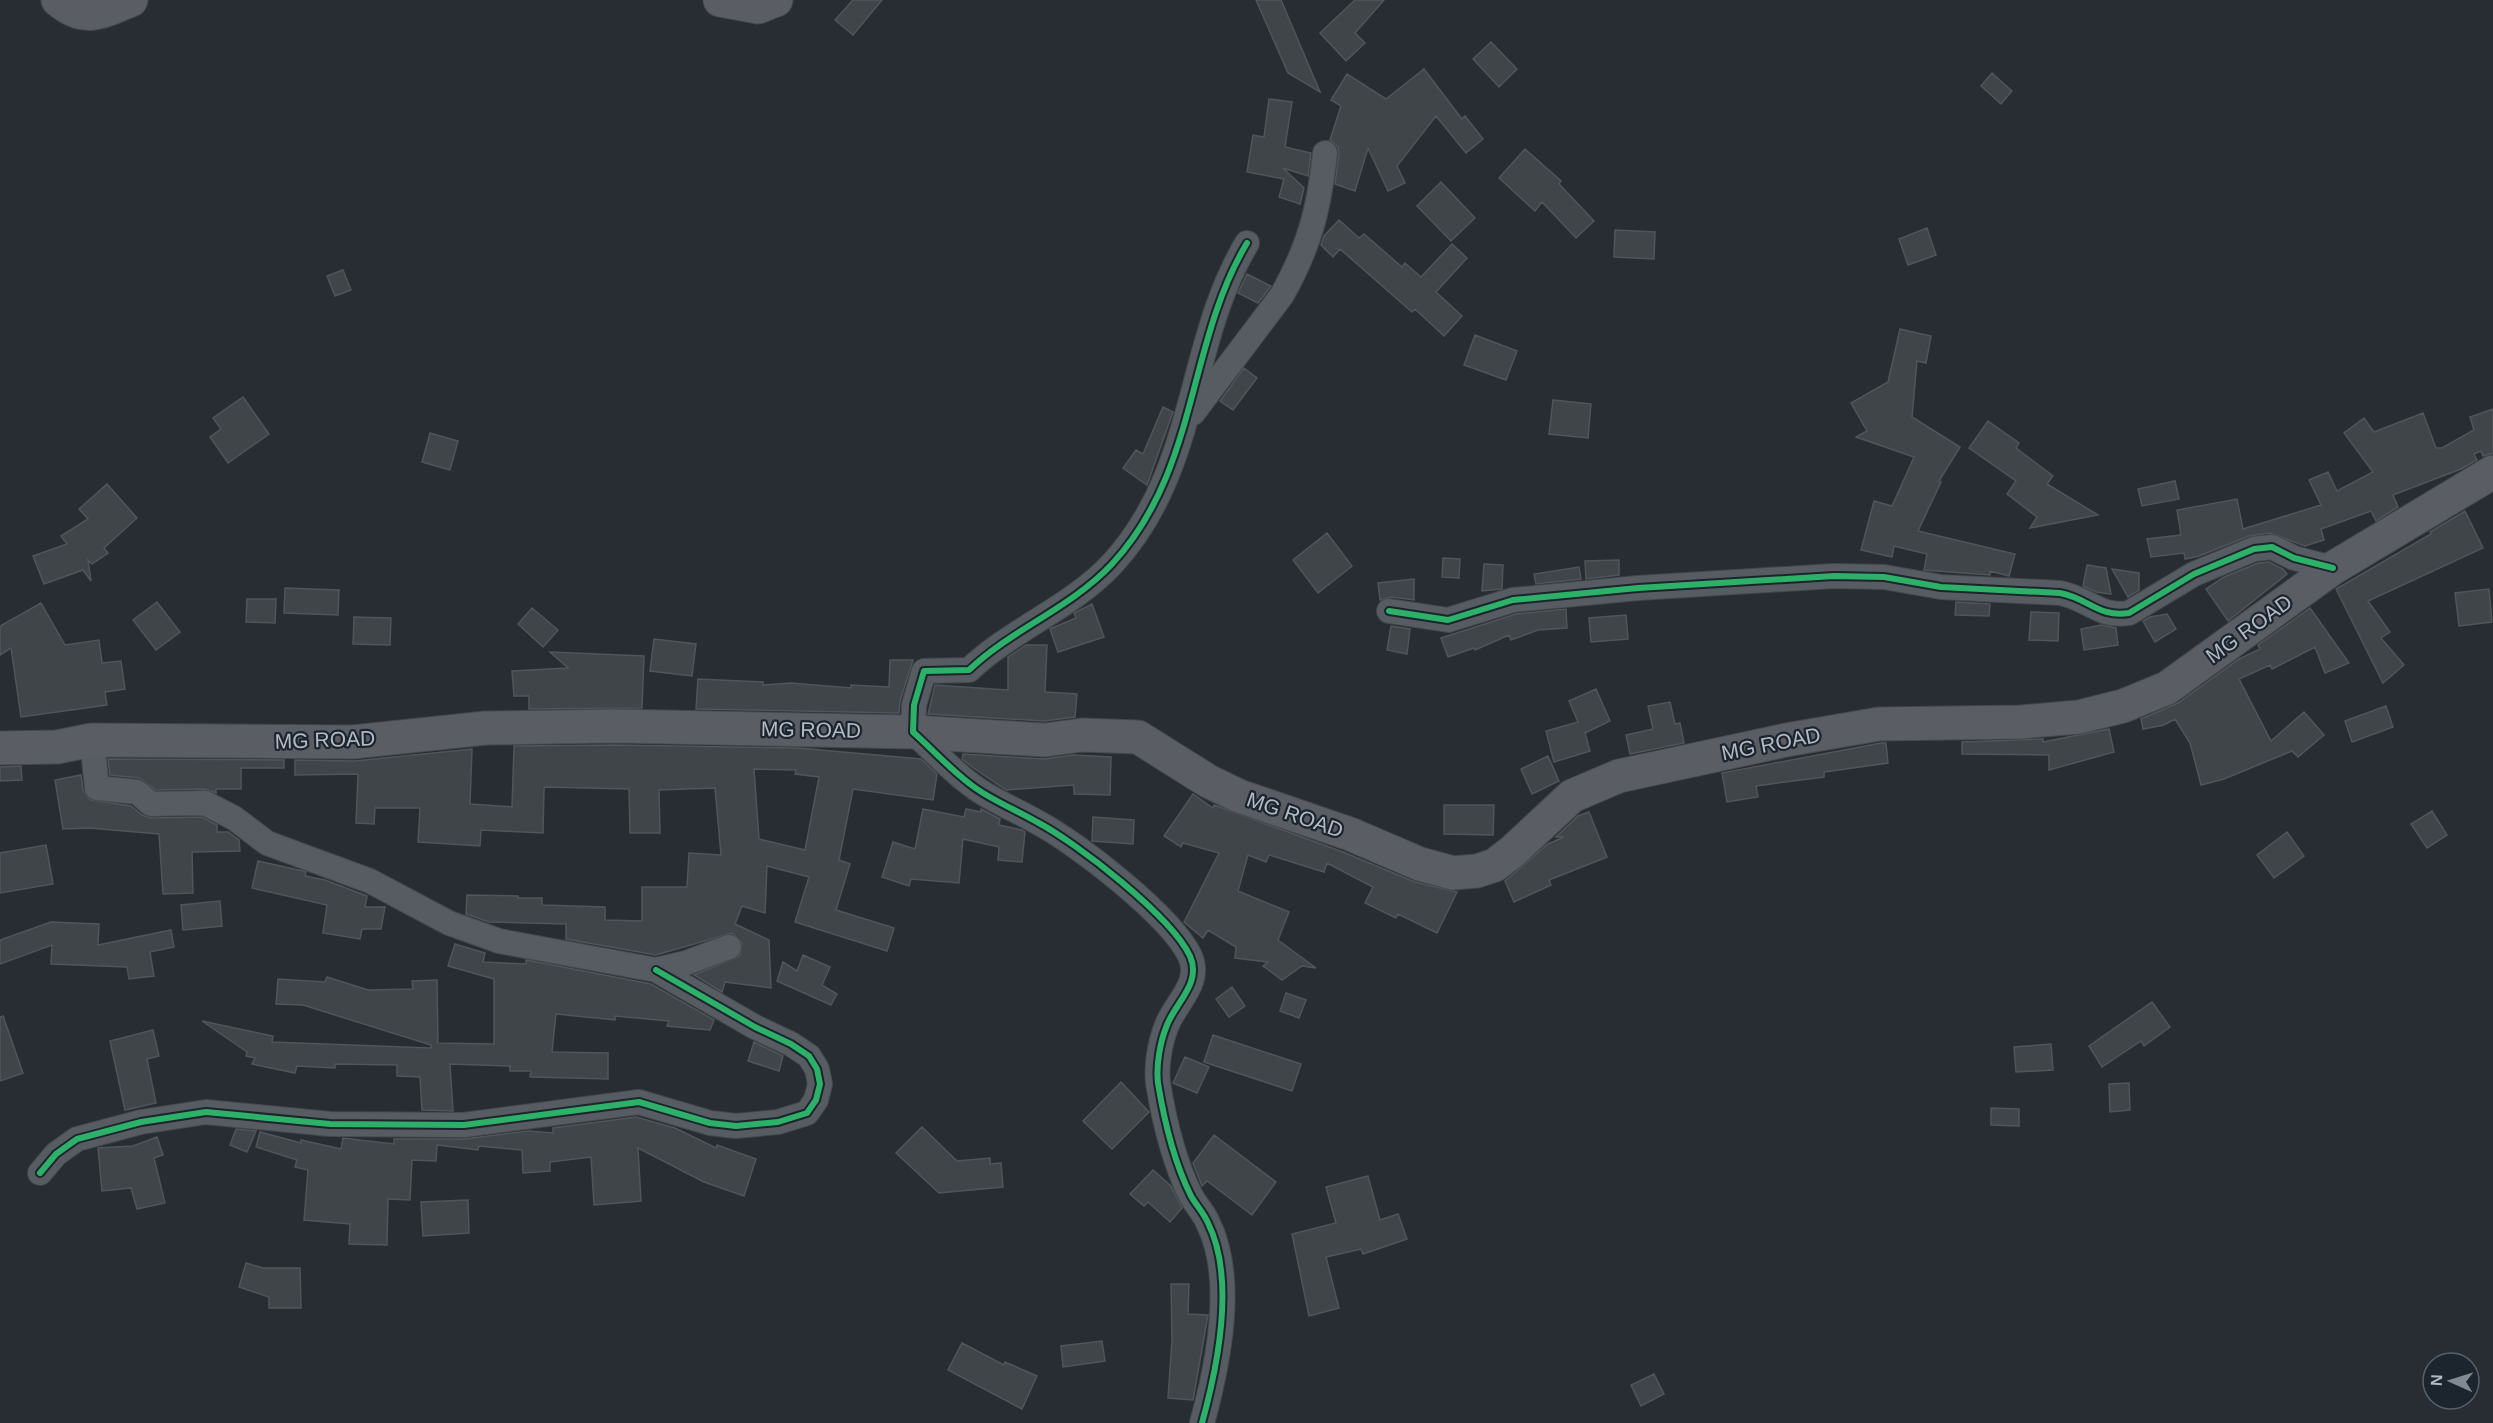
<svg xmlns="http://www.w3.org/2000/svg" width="2493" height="1423" font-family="Helvetica,sans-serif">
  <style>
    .building { fill: #40454a; stroke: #50555b; stroke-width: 1.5; fill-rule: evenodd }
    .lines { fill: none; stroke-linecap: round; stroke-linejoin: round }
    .street-casing { stroke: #44484d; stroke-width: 26 }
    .primary-casing { stroke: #43484d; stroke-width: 35 }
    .street { stroke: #575c62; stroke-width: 24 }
    .primary { stroke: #5a5e64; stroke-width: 33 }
    .cycleway-casing { stroke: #1c242e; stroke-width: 10 }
    .cycleway { stroke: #2db169; stroke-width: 6 }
    .labels { text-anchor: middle; stroke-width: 4.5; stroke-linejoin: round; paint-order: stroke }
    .street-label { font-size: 21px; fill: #b1bac5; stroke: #1c242e }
  </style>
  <rect width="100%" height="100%" fill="#282d33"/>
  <path class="building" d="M 853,0 L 882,0 L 853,35 L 835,20 Z
    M 1256,0 L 1281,0 L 1320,92 L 1288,73 Z
    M 1355,0 L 1384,0 L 1355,33 L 1365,43 L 1346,61 L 1320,33 Z
    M 1491,42 L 1517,69 L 1499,87 L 1473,59 Z
    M 1424,69 L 1462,119 L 1465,116 L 1483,139 L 1466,153 L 1436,116 L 1397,166 L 1405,183 L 1388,191 L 1368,148 L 1355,191 L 1335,184 L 1339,154 L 1338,147 L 1330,140 L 1341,106 L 1331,100 L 1347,74 L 1386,99 Z
    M 1992,73 L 2012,91 L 2001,104 L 1981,86 Z
    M 1269,99 L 1292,102 L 1285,147 L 1311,153 L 1308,176 L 1283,168 L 1304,188 L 1300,204 L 1279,197 L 1284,179 L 1247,172 L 1253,135 L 1264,137 Z
    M 1525,149 L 1561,181 L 1559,184 L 1594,221 L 1576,238 L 1542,202 L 1535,211 L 1499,178 Z
    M 1441,182 L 1475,218 L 1451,241 L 1417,206 Z
    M 1339,220 L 1359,238 L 1364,234 L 1402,267 L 1405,263 L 1421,277 L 1452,244 L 1467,258 L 1436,292 L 1462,316 L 1444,336 L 1415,309 L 1412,312 L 1340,249 L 1333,257 L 1321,245 L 1324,236 Z
    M 1927,228 L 1936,255 L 1908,265 L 1899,239 Z
    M 1615,230 L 1655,232 L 1654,259 L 1614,257 Z
    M 343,270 L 351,290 L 335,296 L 327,276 Z
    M 1247,274 L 1271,286 L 1258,303 L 1238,293 Z
    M 1900,329 L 1931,336 L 1926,363 L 1917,361 L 1912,417 L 1960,447 L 1939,481 L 1941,482 L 1918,531 L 2015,554 L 2009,576 L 1990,571 L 1990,575 L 1924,570 L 1927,554 L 1894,546 L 1892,557 L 1861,550 L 1874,501 L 1892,506 L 1914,457 L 1856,437 L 1867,431 L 1851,403 L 1888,382 Z
    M 1475,335 L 1517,351 L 1506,380 L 1464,365 Z
    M 1244,368 L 1257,378 L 1233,410 L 1220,401 Z
    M 243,397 L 269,434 L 228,463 L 210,437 L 221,429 L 213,418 Z
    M 1553,400 L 1591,404 L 1588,438 L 1549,434 Z
    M 1163,407 L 1173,412 L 1147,485 L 1123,468 L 1136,450 L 1143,454 Z
    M 2493,409 L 2493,453 L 2483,456 L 2481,451 L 2474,454 L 2477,460 L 2461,469 L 2393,495 L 2398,507 L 2376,521 L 2371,511 L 2321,529 L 2324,540 L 2305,546 L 2270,533 L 2249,536 L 2199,556 L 2185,559 L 2184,553 L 2151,557 L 2147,539 L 2181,535 L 2177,510 L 2237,499 L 2243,529 L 2321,505 L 2309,480 L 2328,472 L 2337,491 L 2373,472 L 2344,433 L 2364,418 L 2374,432 L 2423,413 L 2436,448 L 2442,448 L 2474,430 L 2470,417 Z
    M 1988,421 L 2019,443 L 2016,448 L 2053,476 L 2047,484 L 2098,515 L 2030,528 L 2037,517 L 2007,494 L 2016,481 L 1969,448 Z
    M 430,433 L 458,441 L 450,470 L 422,462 Z
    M 2175,481 L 2179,499 L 2142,506 L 2138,489 Z
    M 107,484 L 137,518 L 104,548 L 108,553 L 92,564 L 88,560 L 91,581 L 83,570 L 44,584 L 33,556 L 67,544 L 61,536 L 88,519 L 79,509 Z
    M 2465,511 L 2483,548 L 2368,601 L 2390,632 L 2381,638 L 2404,665 L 2383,683 L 2336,589 L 2431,534 L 2430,532 Z
    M 1327,533 L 1352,566 L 1318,593 L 1293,560 Z
    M 1443,558 L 1460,559 L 1459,578 L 1442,577 Z
    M 1619,560 L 1619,575 L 1586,579 L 1585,561 Z
    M 2269,562 L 2283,569 L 2287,574 L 2228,621 L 2206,589 L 2224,577 L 2258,563 Z
    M 1484,564 L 1503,565 L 1502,589 L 1482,591 Z
    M 2087,565 L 2106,568 L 2111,594 L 2096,592 L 2083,586 Z
    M 1579,567 L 1581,579 L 1536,584 L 1534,574 Z
    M 2112,569 L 2139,573 L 2139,590 L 2128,597 Z
    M 1414,579 L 1414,600 L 1391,597 L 1380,600 L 1378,583 Z
    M 285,588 L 339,590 L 338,615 L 284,613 Z
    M 2489,589 L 2492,622 L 2459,626 L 2455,593 Z
    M 247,599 L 276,599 L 275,623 L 246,622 Z
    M 157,602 L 180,632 L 156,650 L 133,620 Z
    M 1956,602 L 1990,604 L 1989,616 L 1955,615 Z
    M 41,603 L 65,645 L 99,640 L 102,663 L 121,661 L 125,689 L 105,692 L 107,705 L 21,717 L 11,648 L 0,655 L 0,626 Z
    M 1092,604 L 1104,637 L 1058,652 L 1050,629 L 1076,618 L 1074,613 Z
    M 532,608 L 558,630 L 543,647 L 518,624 Z
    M 2310,608 L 2349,663 L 2325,673 L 2315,647 L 2272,669 L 2270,665 L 2239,679 L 2271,741 L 2304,712 L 2324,735 L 2298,757 L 2292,751 L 2224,779 L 2201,785 L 2190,743 L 2175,719 L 2164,725 L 2143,729 L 2141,719 L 2178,703 L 2239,659 L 2260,649 L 2258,645 Z
    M 1566,609 L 1567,628 L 1538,630 L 1511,640 L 1509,635 L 1475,650 L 1474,648 L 1448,657 L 1441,638 L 1516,614 Z
    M 2031,612 L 2059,613 L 2058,641 L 2029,640 Z
    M 2167,614 L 2176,629 L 2155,642 L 2143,621 L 2150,617 Z
    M 1626,615 L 1628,639 L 1591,642 L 1589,618 Z
    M 354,617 L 391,618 L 390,645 L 353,644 Z
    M 2101,625 L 2116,628 L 2118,645 L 2084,650 L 2081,629 Z
    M 1391,626 L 1410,629 L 1407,654 L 1387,650 Z
    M 654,639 L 696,644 L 692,676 L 650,671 Z
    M 1026,645 L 1047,645 L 1045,692 L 1077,694 L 1075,717 L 1044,721 L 928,714 L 935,685 L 1008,690 L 1008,657 Z
    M 550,652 L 644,656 L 642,708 L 529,709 L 529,696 L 514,696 L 512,671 L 568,668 Z
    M 890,660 L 913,660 L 900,701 L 899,713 L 696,709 L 698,679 L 763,682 L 763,685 L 791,683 L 851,688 L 851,685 L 889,687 Z
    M 1596,689 L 1610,721 L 1585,733 L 1590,751 L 1554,762 L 1546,731 L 1578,722 L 1569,701 Z
    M 1670,702 L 1675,724 L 1680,723 L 1684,743 L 1630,754 L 1626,735 L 1653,729 L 1648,706 Z
    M 2386,706 L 2393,727 L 2352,742 L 2345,721 Z
    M 2109,729 L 2114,752 L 2049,770 L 2049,755 L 1962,754 L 1962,742 L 2043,739 L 2043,742 Z
    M 1881,743 L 1886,743 L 1888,763 L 1824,772 L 1824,777 L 1756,786 L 1758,797 L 1727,802 L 1722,773 Z
    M 615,745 L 798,748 L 921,759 L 937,774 L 933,800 L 853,789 L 839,860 L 850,864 L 836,910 L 894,928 L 887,951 L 795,922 L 809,877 L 767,866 L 765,913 L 742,906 L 735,924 L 769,940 L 771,988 L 725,982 L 722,992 L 694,975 L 740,956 L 742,943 L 732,933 L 656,955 L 566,939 L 566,924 L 489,922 L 466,914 L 467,895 L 518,896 L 518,898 L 542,898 L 542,905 L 605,907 L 605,920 L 642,921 L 642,887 L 687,887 L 689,853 L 721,855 L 715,788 L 659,790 L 660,833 L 630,833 L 629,789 L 544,787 L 543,833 L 481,830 L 480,846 L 418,842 L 420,808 L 375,808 L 374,824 L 356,823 L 358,774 L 295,775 L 295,760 L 355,761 L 472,749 L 470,804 L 512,807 L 514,746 ZM 754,769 L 796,770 L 795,774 L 819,777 L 805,850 L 759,839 Z
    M 963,754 L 1044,759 L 1073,755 L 1111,757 L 1110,795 L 1074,794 L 1074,785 L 1006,790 L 972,767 L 962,759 Z
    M 1548,756 L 1559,781 L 1532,794 L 1521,769 Z
    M 108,759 L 284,760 L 284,768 L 241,768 L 241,789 L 216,789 L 216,793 L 205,789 L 156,790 L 139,778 L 110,775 Z
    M 21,766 L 22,780 L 0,781 L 0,767 Z
    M 81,775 L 83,790 L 90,800 L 131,806 L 142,815 L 151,818 L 202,817 L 217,825 L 217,832 L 228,832 L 239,840 L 240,851 L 192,852 L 193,893 L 163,894 L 159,834 L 90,828 L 63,829 L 55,780 Z
    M 1193,794 L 1213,808 L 1214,805 L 1343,852 L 1415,882 L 1457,892 L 1437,933 L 1398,914 L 1396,918 L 1365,903 L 1373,887 L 1327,863 L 1324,872 L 1269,855 L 1266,862 L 1248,855 L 1238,891 L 1289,912 L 1278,940 L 1316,968 L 1302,966 L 1282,980 L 1263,966 L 1268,962 L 1235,958 L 1236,947 L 1208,930 L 1203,938 L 1184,922 L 1219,853 L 1183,843 L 1181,847 L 1164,836 Z
    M 1444,805 L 1494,805 L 1493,835 L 1444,834 Z
    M 923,809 L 964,817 L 966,809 L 981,812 L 981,809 L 1000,819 L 999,825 L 1022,830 L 1025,832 L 1022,862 L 998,860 L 999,847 L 963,839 L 959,883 L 911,879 L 909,886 L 882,877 L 893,842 L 915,849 Z
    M 2432,811 L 2447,835 L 2427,848 L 2411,824 Z
    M 1589,812 L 1607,857 L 1549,880 L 1551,885 L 1514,902 L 1505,881 L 1548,844 L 1564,837 L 1556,837 L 1578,816 Z
    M 1093,817 L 1134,820 L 1133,844 L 1092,841 Z
    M 2287,832 L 2304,856 L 2274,878 L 2257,855 Z
    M 46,845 L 53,884 L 0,893 L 0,853 Z
    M 258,861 L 303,871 L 306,872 L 305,876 L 325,880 L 367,896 L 365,907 L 385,907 L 381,929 L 362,929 L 360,939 L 323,933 L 327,905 L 252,888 Z
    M 220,901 L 222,926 L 183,930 L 181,905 Z
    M 51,922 L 99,924 L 98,945 L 171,930 L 174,947 L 150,952 L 154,976 L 129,979 L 127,967 L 51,964 L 52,945 L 0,964 L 0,940 Z
    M 455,944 L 485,953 L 483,962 L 526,964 L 526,960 L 651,984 L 714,1020 L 710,1030 L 667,1026 L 669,1021 L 615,1016 L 615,1020 L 556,1014 L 552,1052 L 608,1053 L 608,1079 L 530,1077 L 531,1071 L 510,1071 L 510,1066 L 450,1064 L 453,1111 L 422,1110 L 420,1077 L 397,1076 L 397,1065 L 335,1064 L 335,1068 L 297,1066 L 295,1073 L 252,1064 L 255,1058 L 246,1056 L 247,1052 L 202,1021 L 273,1036 L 272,1042 L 431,1048 L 431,1045 L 303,1005 L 276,1004 L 278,979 L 325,982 L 327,977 L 368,990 L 413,989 L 412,981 L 437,980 L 438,1043 L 494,1044 L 494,979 L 448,966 Z
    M 803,955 L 830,967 L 822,985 L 837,994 L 831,1005 L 777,981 L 783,962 L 797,971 Z
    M 1232,987 L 1245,1006 L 1229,1017 L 1216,999 Z
    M 1286,993 L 1306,1000 L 1299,1018 L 1280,1011 Z
    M 2152,1002 L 2170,1027 L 2144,1046 L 2141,1041 L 2102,1067 L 2089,1046 Z
    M 3,1016 L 23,1073 L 0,1081 L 0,1017 Z
    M 153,1030 L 159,1056 L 147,1059 L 156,1103 L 125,1110 L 110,1041 Z
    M 1213,1035 L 1301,1064 L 1292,1091 L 1204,1062 Z
    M 754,1042 L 783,1056 L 779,1071 L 748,1061 Z
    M 2051,1044 L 2053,1070 L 2016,1072 L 2014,1047 Z
    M 1185,1057 L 1209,1067 L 1197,1093 L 1173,1083 Z
    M 1121,1082 L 1149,1112 L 1112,1149 L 1083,1121 Z
    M 2129,1083 L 2130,1110 L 2110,1112 L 2109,1084 Z
    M 1991,1108 L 2019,1109 L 2019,1126 L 1991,1125 Z
    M 636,1117 L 675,1128 L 716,1148 L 717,1145 L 756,1159 L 744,1196 L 704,1182 L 638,1148 L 641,1201 L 594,1205 L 591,1157 L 550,1162 L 550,1171 L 523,1173 L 522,1150 L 479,1146 L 478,1150 L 437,1145 L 436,1161 L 412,1160 L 410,1200 L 388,1199 L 387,1245 L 349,1244 L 350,1224 L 304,1220 L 308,1170 L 295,1167 L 297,1160 L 256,1147 L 260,1132 L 301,1143 L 301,1140 L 341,1149 L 343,1138 L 394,1144 L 394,1139 L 464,1139 L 528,1131 L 553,1133 L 553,1128 Z
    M 922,1127 L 957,1161 L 990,1158 L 990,1164 L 1001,1163 L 1003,1187 L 939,1193 L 896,1153 Z
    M 236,1129 L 256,1131 L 247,1152 L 230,1145 Z
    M 1214,1135 L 1276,1182 L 1252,1215 L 1207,1181 L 1202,1186 L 1193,1163 Z
    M 157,1137 L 163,1155 L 154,1158 L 165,1203 L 137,1209 L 131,1188 L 102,1191 L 98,1148 L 133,1146 Z
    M 1153,1170 L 1171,1186 L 1182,1208 L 1170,1222 L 1148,1202 L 1144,1206 L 1130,1194 Z
    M 1368,1176 L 1380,1220 L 1398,1214 L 1407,1239 L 1363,1254 L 1361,1249 L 1326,1257 L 1339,1308 L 1309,1316 L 1292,1234 L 1336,1223 L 1326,1187 Z
    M 468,1200 L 469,1233 L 423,1236 L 421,1202 Z
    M 246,1263 L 263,1268 L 300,1268 L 301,1308 L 269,1308 L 269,1297 L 239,1287 Z
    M 1171,1284 L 1189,1284 L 1188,1314 L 1208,1315 L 1193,1400 L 1168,1398 L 1172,1340 Z
    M 1102,1341 L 1105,1361 L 1063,1367 L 1061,1346 Z
    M 962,1343 L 1004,1365 L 1005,1362 L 1037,1376 L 1022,1409 L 948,1370 Z
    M 1654,1374 L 1664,1394 L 1641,1406 L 1631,1385 Z"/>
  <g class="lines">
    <g class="street-casing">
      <path id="street" d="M 1193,413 L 1282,295 C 1310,245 1319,209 1325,153
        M 1389,611 L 1448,620 L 1513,600 L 1638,588 L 1834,576 L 1884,577 L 1941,587 L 2060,593 C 2088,598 2099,618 2129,613 L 2194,574 L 2254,549 L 2272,547 L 2294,558 L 2333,568
        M 92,740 L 97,788 L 137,792 L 151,804 L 205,803 L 234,818 L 267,843 L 370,881 L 449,923 L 499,941 L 656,970 L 686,963 L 729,947
        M 40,1173 L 56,1154 L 77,1139 L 141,1122 L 206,1112 L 330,1124 L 464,1125 L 639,1102 L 710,1123 L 736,1126 L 778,1122 L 807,1113 L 816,1100 L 820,1084 L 817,1069 L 809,1056 L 791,1044 L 755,1027 L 656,970
        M 1202,1423 C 1218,1365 1236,1279 1208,1223 C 1204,1213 1196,1205 1191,1196 C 1174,1162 1164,1120 1158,1083 C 1156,1065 1160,1042 1167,1025 C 1176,1002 1202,983 1190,956 C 1171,916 1077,843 1037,822 C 1015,809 990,800 970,784 C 950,769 932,749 913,732 L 914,705 L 924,671 L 969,670 C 1012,629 1071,608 1112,564 C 1199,470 1186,345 1247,243"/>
    </g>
    <g class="primary-casing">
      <path id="primary" d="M 58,0 C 85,23 102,12 131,0
        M 720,0 L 758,7 L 776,0
        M 0,748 L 57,747 L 92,740 L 353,742 L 486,728 L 615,726 L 913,732 L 1045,740 L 1082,735 L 1138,737 L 1208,781 L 1239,796 L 1350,834 L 1420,864 L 1453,873 L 1477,871 L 1495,865 L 1513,851 L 1572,796 L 1619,776 L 1786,740 L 1879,724 L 2021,722 L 2079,717 L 2123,706 L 2167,688 L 2333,568 L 2493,472"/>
    </g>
    <use href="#street" class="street"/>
    <use href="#primary" class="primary"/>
    <g class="cycleway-casing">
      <path id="cycleway" d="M 1389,611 L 1448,620 L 1513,600 L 1638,588 L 1834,576 L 1884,577 L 1941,587 L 2060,593 C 2088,598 2099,618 2129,613 L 2194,574 L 2254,549 L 2272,547 L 2294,558 L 2333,568
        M 40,1173 L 56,1154 L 77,1139 L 141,1122 L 206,1112 L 330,1124 L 464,1125 L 639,1102 L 710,1123 L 736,1126 L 778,1122 L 807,1113 L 816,1100 L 820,1084 L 817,1069 L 809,1056 L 791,1044 L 755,1027 L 656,970
        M 1202,1423 C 1218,1365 1236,1279 1208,1223 C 1204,1213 1196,1205 1191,1196 C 1174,1162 1164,1120 1158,1083 C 1156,1065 1160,1042 1167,1025 C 1176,1002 1202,983 1190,956 C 1171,916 1077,843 1037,822 C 1015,809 990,800 970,784 C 950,769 932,749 913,732 L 914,705 L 924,671 L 969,670 C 1012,629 1071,608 1112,564 C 1199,470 1186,345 1247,243"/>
    </g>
    <use href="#cycleway" class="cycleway"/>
  </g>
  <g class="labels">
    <g class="street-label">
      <text transform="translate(2249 629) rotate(-36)" y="7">MG ROAD</text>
      <text transform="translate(811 730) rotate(1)" y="7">MG ROAD</text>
      <text transform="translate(325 740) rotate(-2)" y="7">MG ROAD</text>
      <text transform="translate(1771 744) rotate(-11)" y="7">MG ROAD</text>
      <text transform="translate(1295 815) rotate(19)" y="7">MG ROAD</text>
    </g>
  </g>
  <g transform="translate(2451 1381) rotate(273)"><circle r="28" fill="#1c242e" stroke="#58606a" stroke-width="1.5"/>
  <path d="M0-4.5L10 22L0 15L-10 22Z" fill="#818992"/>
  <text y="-9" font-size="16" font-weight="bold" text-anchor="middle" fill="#b1bac5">N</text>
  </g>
</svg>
